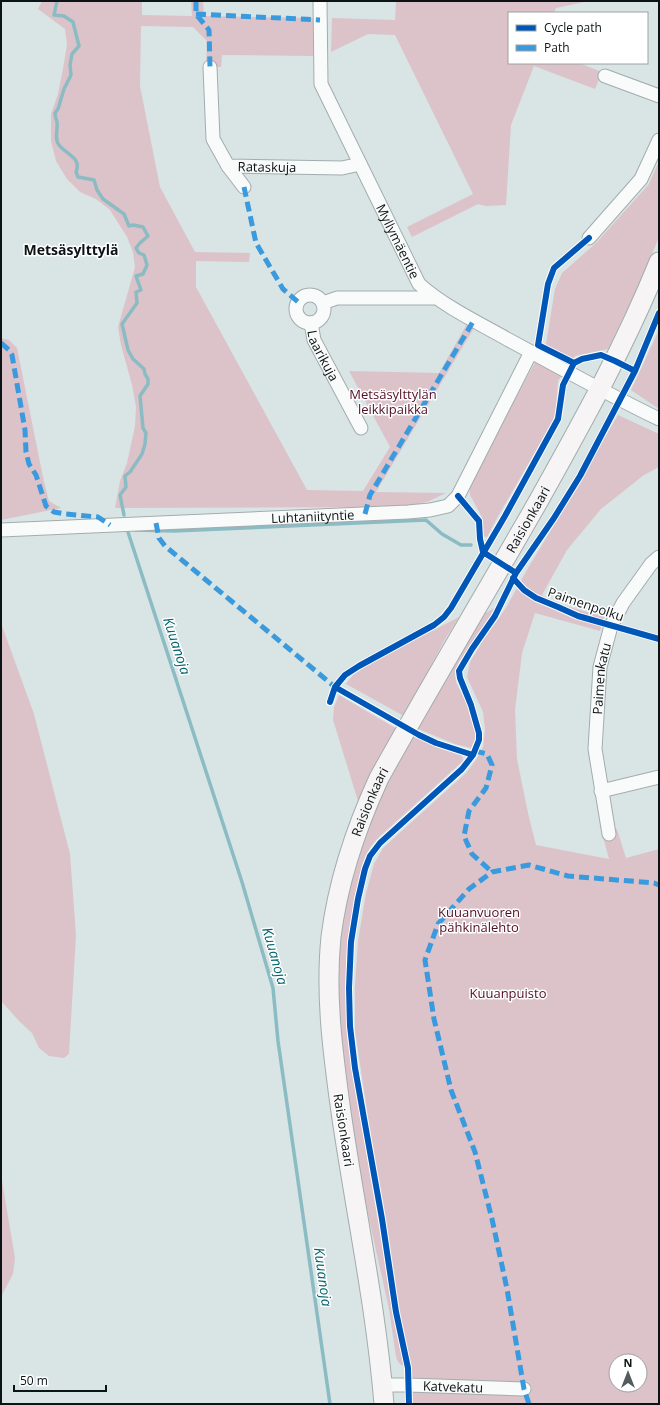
<svg xmlns="http://www.w3.org/2000/svg" width="660" height="1405" font-family="'Open Sans',sans-serif">
  <style>
    .green { fill: #dbc3c9; fill-rule: evenodd }
    .lines { fill: none; stroke-linecap: round; stroke-linejoin: round }
    .stream { stroke: #8bbcc3; stroke-width: 3.5 }
    .street-casing { stroke: #a3acad; stroke-width: 15 }
    .secondary-casing { stroke: #a3acad; stroke-width: 21 }
    .street { stroke: #f9fbfb; stroke-width: 13 }
    .secondary { stroke: #f6f4f5; stroke-width: 19 }
    .quiet { stroke: #3a9ade; stroke-width: 5; stroke-dasharray: 10 5; stroke-linecap: butt }
    .cycleway-casing { stroke: #fff; stroke-width: 8 }
    .cycleway { stroke: #0057b8; stroke-width: 6 }
    .labels { text-anchor: middle; stroke-width: 3; stroke-linejoin: round; paint-order: stroke }
    .street-label { font-size: 13px; fill: #0c1314; stroke: #fff }
    .park-label { font-size: 13px; fill: #500e24; stroke: #fff }
    .neighbourhood-label { font-size: 14px; font-weight: bold; fill: #0c1314; stroke: #fff }
    .water-label { font-size: 14px; font-style: italic; fill: #02646e; stroke: #fff }
  </style>
  <rect width="100%" height="100%" fill="#d9e4e5"/>
  <path class="green" d="M 42,1 L 142,1 L 142,15 L 192,16 L 191,1 L 203,1 L 204,16 L 314,18 L 313,56 L 222,55 L 221,67 L 206,67 L 207,41 L 193,27 L 141,26 L 140,86 L 160,187 L 195,252 L 250,253 L 249,262 L 196,261 L 196,287 L 307,490 L 363,491 L 390,447 L 349,371 L 439,373 L 467,324 L 474,328 L 376,492 L 446,493 L 429,501 L 408,507 L 115,508 L 120,481 L 127,463 L 135,426 L 136,407 L 132,385 L 121,345 L 118,327 L 135,267 L 133,252 L 127,237 L 110,210 L 96,199 L 80,192 L 67,179 L 56,161 L 51,141 L 51,114 L 58,94 L 64,63 L 67,45 L 65,29 L 38,9 Z
    M 396,1 L 589,1 L 556,8 L 554,13 L 509,13 L 509,63 L 579,63 L 602,72 L 595,89 L 534,66 L 511,125 L 506,205 L 486,206 L 478,204 L 412,237 L 407,227 L 473,194 L 395,35 L 368,34 L 331,52 L 332,18 L 395,20 Z
    M 659,161 L 659,237 L 641,281 L 608,349 L 575,356 L 558,381 L 556,409 L 554,419 L 497,518 L 487,537 L 483,536 L 482,517 L 470,495 L 469,484 L 538,357 L 545,350 L 555,289 L 562,273 L 596,243 L 649,184 Z
    M 659,330 L 659,409 L 631,390 Z
    M 1,338 L 9,340 L 17,348 L 44,482 L 49,501 L 61,508 L 1,520 Z
    M 618,415 L 659,434 L 659,467 L 644,475 L 601,509 L 567,550 L 542,595 L 556,603 L 604,617 L 600,631 L 535,613 L 522,653 L 515,710 L 517,759 L 528,813 L 536,845 L 609,859 L 602,833 L 617,829 L 626,858 L 659,849 L 659,1404 L 409,1404 L 408,1368 L 396,1312 L 382,1219 L 367,1138 L 371,1138 L 355,1030 L 355,986 L 358,941 L 366,893 L 374,864 L 383,848 L 466,773 L 476,760 L 483,747 L 485,730 L 483,712 L 467,677 L 470,662 L 484,639 L 506,608 L 528,568 L 559,517 ZM 616,1361 L 640,1361 L 640,1385 L 616,1385 Z
    M 496,607 L 459,662 L 455,674 L 456,682 L 467,704 L 476,731 L 476,737 L 471,748 L 455,744 L 416,728 L 484,614 Z
    M 459,617 L 444,641 L 404,716 L 346,684 L 353,675 L 376,660 Z
    M 1,623 L 34,714 L 70,854 L 76,935 L 69,1054 L 64,1058 L 49,1056 L 39,1048 L 32,1033 L 19,1021 L 1,1001 Z
    M 339,695 L 397,729 L 358,801 L 333,720 L 334,707 Z
    M 411,735 L 462,755 L 463,761 L 380,836 L 371,846 L 365,857 L 355,898 L 346,959 L 346,1018 L 348,1043 L 393,1310 L 406,1367 C 400,1365 398,1363 396,1357 L 389,1309 L 360,1178 L 346,1091 L 337,1018 L 338,942 L 356,855 L 386,785 Z
    M 1,1175 L 15,1258 L 13,1274 L 1,1297 Z"/>
  <g class="lines">
    <path class="stream" d="M 57,1 L 54,15 L 64,16 L 73,22 L 79,46 L 72,54 L 70,65 L 71,75 L 64,89 L 58,109 L 55,113 C 55,116 56,119 57,122 C 58,130 54,139 59,145 C 66,154 82,158 76,172 L 78,177 L 94,180 L 97,190 L 103,199 L 124,214 L 129,226 L 133,225 L 143,227 L 148,236 L 140,243 L 136,248 L 139,253 L 144,255 L 147,265 L 143,274 L 136,276 L 141,290 L 136,292 L 137,303 L 122,324 L 128,350 L 133,359 L 144,369 L 145,374 L 148,379 L 148,384 L 140,396 L 143,428 L 146,433 L 145,444 L 142,454 L 130,472 L 125,476 L 126,487 L 120,495 L 124,515
      M 127,529 L 242,882 L 273,988 L 278,1041 L 330,1404
      M 135,530 L 174,531 L 426,520 L 442,534 L 461,545 L 471,545"/>
    <g class="street-casing">
      <g id="street">
        <path id="s1" d="M 320,1 L 321,84 L 419,284 C 445,307 477,322 507,339 C 557,366 607,394 659,419"/>
        <path id="s2" d="M 210,67 L 213,139 L 228,166 L 342,168 L 360,164"/>
        <path d="M 605,76 L 659,96"/>
        <path d="M 228,166 L 244,187"/>
        <path d="M 589,238 L 641,179 L 659,140"/>
        <circle cx="310" cy="309" r="14"/>
        <path d="M 323,303 L 337,298 L 434,298"/>
        <path id="s3" d="M 311,323 L 314,340 L 361,428"/>
        <path id="s4" d="M 1,530 L 408,512 L 430,510 L 448,506 L 458,496 L 531,352"/>
        <path d="M 601,791 L 659,777"/>
        <path id="s5" d="M 609,834 L 595,749 L 600,667 L 611,626 L 623,603 L 651,564 L 659,557"/>
        <path id="s6" d="M 383,1385 L 408,1385 L 524,1389"/>
      </g>
    </g>
    <g class="secondary-casing">
      <g id="secondary">
        <path id="s7" d="M 384,1404 C 376,1306 355,1209 341,1112 C 333,1054 325,995 331,937 C 338,881 356,828 379,778 C 431,684 486,593 539,500 C 583,421 625,346 659,262"/>
      </g>
    </g>
    <use href="#street" class="street"/>
    <use href="#secondary" class="secondary"/>
    <path class="quiet" d="M 196,1 L 196,14 L 209,30 L 210,67
      M 196,14 L 320,20
      M 244,187 L 256,243 L 283,289 L 298,302
      M 1,343 L 9,350 L 12,355 L 25,430 L 26,452 L 29,464 L 36,475 L 46,506 L 54,512 L 65,514 L 98,517 L 110,525
      M 365,514 L 370,495 L 474,320
      M 156,523 L 159,538 L 165,546 L 335,687
      M 475,751 L 487,754 L 492,765 L 486,788 L 469,811 L 464,836 L 472,854 L 492,872
      M 529,1404 L 524,1389 L 507,1289 L 492,1219 L 475,1152 L 451,1090 L 434,1019 L 425,960 L 438,924 L 469,889 L 492,872 L 529,865 L 568,876 L 654,883 L 659,885"/>
    <g class="cycleway-casing">
      <path id="cycleway" d="M 574,363 L 538,345 L 548,284 L 554,268 L 589,238
        M 458,496 L 479,521 L 480,539 L 483,552 L 516,573
        M 513,578 L 524,590 L 536,598 L 558,607 L 578,616 L 659,639
        M 335,687 L 419,735 L 436,743 L 473,755
        M 330,702 L 335,687 L 345,675 L 359,666 L 434,625 L 444,617 L 451,608 L 505,516 L 558,419 L 563,385 L 574,363 L 582,359 L 601,355 L 615,361 L 635,371
        M 409,1404 L 408,1368 L 396,1312 L 382,1219 L 355,1068 L 350,1026 L 349,988 L 351,942 L 358,899 L 365,869 L 370,856 L 380,843 L 462,769 L 473,755 L 479,740 L 479,733 L 471,705 L 460,678 L 459,671 L 472,649 L 495,616 L 516,573 L 554,518 L 580,476 L 635,371 L 659,313"/>
    </g>
    <use href="#cycleway" class="cycleway"/>
  </g>
  <g class="labels">
    <g class="street-label">
      <text dy="5" stroke="none"><textPath href="#s2" startOffset="142">Rataskuja</textPath></text>
      <text dy="5" stroke="none"><textPath href="#s1" startOffset="258">Myllymäentie</textPath></text>
      <text dy="5" stroke="none"><textPath href="#s3" startOffset="35">Laarikuja</textPath></text>
      <text dy="5" stroke="none"><textPath href="#s4" startOffset="312">Luhtaniityntie</textPath></text>
      <text dy="5" stroke="none"><textPath href="#s7" startOffset="936">Raisionkaari</textPath></text>
      <text transform="translate(586 604) rotate(19)" y="5">Paimenpolku</text>
      <text dy="5" stroke="none"><textPath href="#s5" startOffset="157">Paimenkatu</textPath></text>
      <text dy="5" stroke="none"><textPath href="#s7" startOffset="612">Raisionkaari</textPath></text>
      <text transform="translate(344 1130) rotate(81)" y="5">Raisionkaari</text>
      <text dy="5" stroke="none"><textPath href="#s6" startOffset="70">Katvekatu</textPath></text>
    </g>
    <g class="park-label">
      <text x="393" y="399">Metsäsylttylän<tspan x="393" dy="15">leikkipaikka</tspan></text>
      <text x="479" y="917">Kuuanvuoren<tspan x="479" dy="15">pähkinälehto</tspan></text>
      <text x="508" y="998">Kuuanpuisto</text>
    </g>
    <g class="neighbourhood-label">
      <text x="71" y="255">Metsäsylttylä</text>
    </g>
    <g class="water-label">
      <text transform="translate(177 646) rotate(72)" y="5">Kuuanoja</text>
      <text transform="translate(275 956) rotate(74)" y="5">Kuuanoja</text>
      <text transform="translate(323 1277) rotate(82)" y="5">Kuuanoja</text>
    </g>
  </g>
  <rect width="660" height="1405" fill="none" stroke="#0c1314" stroke-width="4"/>
  <rect x="508" y="12" width="140" height="52" fill="#ffffff" stroke="#9ea1a1"/>
  <rect x="516" y="25" width="20" height="6" fill="#0057b8" stroke="#9ea1a1"/>
  <text x="544" y="32" font-size="12" fill="#0c1314">Cycle path</text>
  <rect x="516" y="45" width="20" height="6" fill="#3a9ade" stroke="#9ea1a1"/>
  <text x="544" y="52" font-size="12" fill="#0c1314">Path</text>
  <g transform="translate(628 1373)"><circle r="19" fill="#ffffff" stroke="#9ea1a1"/>
  <path d="M0-3L7 15L0 10L-7 15Z" fill="#545c5d"/>
  <text y="-6" font-size="11" font-weight="bold" text-anchor="middle" fill="#0c1314">N</text>
  </g>
  <path d="M14 1385v6h92v-6" fill="none" stroke="#0c1314" stroke-width="2"/>
  <text x="20" y="1385" font-size="12" fill="#0c1314" stroke="#ffffff" stroke-width="3" paint-order="stroke">50 m</text>
</svg>
